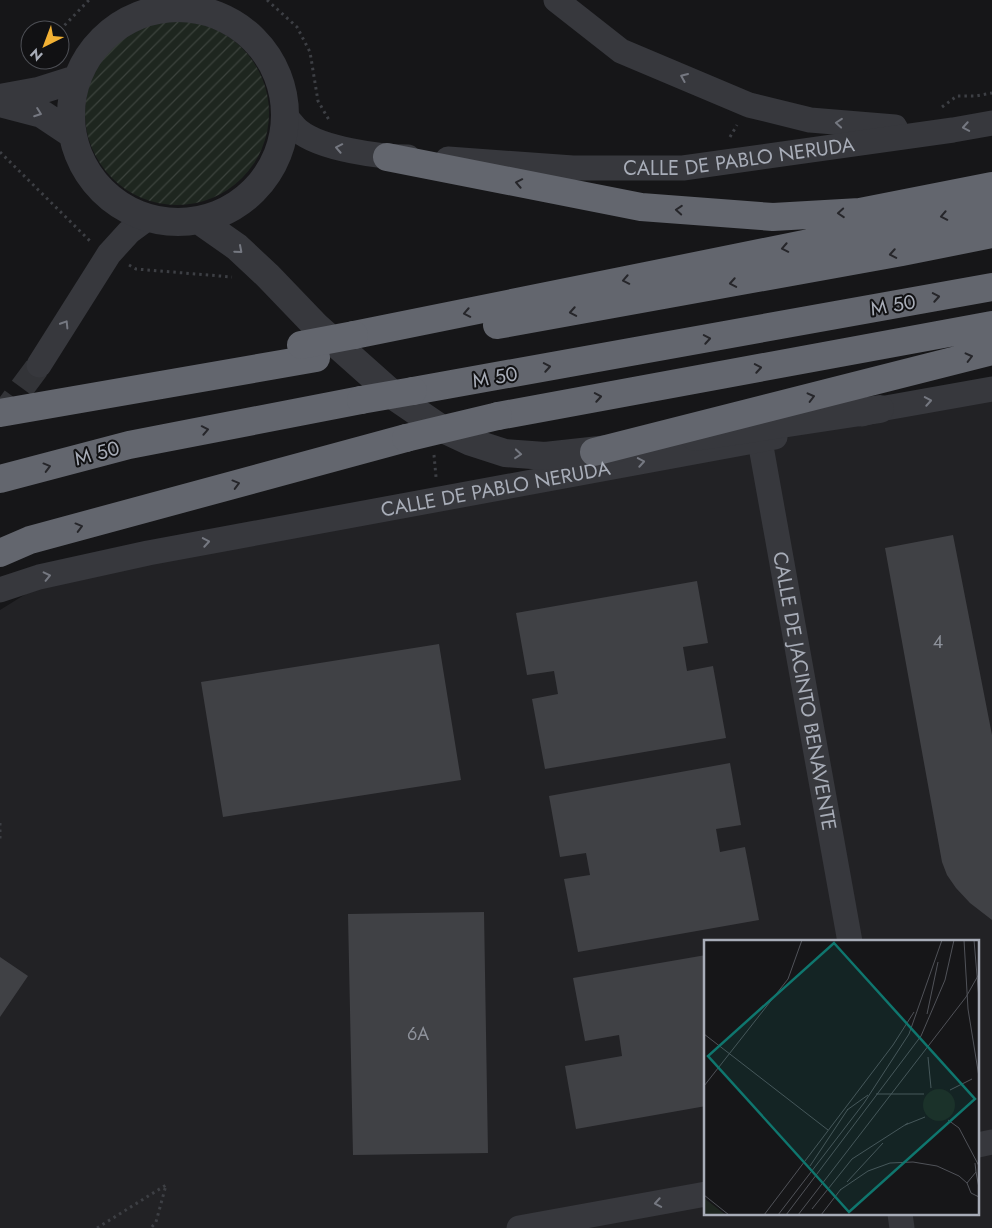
<svg xmlns="http://www.w3.org/2000/svg" width="992" height="1228" font-family="Jost,sans-serif">
  <style>
    .built { fill: #222225; fill-rule: evenodd }
    .garden { fill: url(#garden-furrows) }
    .building { fill: #404145 }
    .lines { fill: none; stroke-linecap: round; stroke-linejoin: round }
    .minor-tunnel { stroke: #333438; stroke-width: 25; stroke-dasharray: 25 12; stroke-linecap: butt }
    .path { stroke: #3d3f44; stroke-width: 3; stroke-dasharray: 2.5 4; stroke-linecap: butt }
    .minor { stroke: #37383d; stroke-width: 25 }
    .tertiary { stroke: #37383d; stroke-width: 28 }
    .motorway { stroke: #63666e; stroke-width: 28 }
    .motorway-bridge { stroke: #63666e; stroke-width: 28 }
    .oneway { stroke: #757881 }
    .oneway2 { stroke: #26262a }
    .labels { text-anchor: middle; stroke-width: 4; stroke-linejoin: round; paint-order: stroke }
    .number-label { font-size: 18px; fill: #8e929b }
    .street-label { font-size: 20px; fill: #a8adb8; stroke: #111113 }
    .inset-road { fill: none; stroke: #505258; stroke-width: 1 }
    .view { fill: #0f766e; fill-opacity: 0.15; stroke: #0f766e; stroke-width: 2.5 }
    .inset-edge { fill: none; stroke: #a8adb8; stroke-width: 2.5 }
  </style>
  <defs>
    <pattern id="garden-furrows" width="10" height="10" patternUnits="userSpaceOnUse" patternTransform="scale(1.25)"><rect width="10" height="10" fill="#1e261f"/><path d="M-1 1l2-2M0 10L10 0M9 11l2-2" fill="none" stroke="#3c433d"/></pattern>
  </defs>
  <rect width="100%" height="100%" fill="#161618"/>
  <path class="built" d="M 992,395 L 992,1228 L 0,1228 L 0,610 L 37,587 ZM 706,942 L 978,942 L 978,1214 L 706,1214 Z"/>
  <path class="garden" d="M85 113a92 92 0 1 1 184 0a92 92 0 1 1-184 0Z"/>
  <path class="building" d="M 953,535 L 992,735 L 992,920 L 970,903 L 956,888 L 947,875 L 942,862 L 885,548 Z
    M 697,581 L 708,643 L 683,647 L 687,671 L 713,666 L 726,738 L 545,769 L 532,699 L 558,694 L 554,671 L 527,675 L 516,613 Z
    M 439,644 L 461,780 L 223,817 L 201,682 Z
    M 730,763 L 741,825 L 716,829 L 720,852 L 745,847 L 759,920 L 578,952 L 564,879 L 590,875 L 586,853 L 560,857 L 549,796 Z
    M 484,912 L 488,1153 L 353,1155 L 348,914 Z
    M 706,955 L 706,1106 L 576,1129 L 565,1066 L 622,1056 L 619,1035 L 585,1041 L 573,978 Z
    M 0,957 L 28,976 L 0,1017 Z"/>
  <g class="lines">
    <path class="minor-tunnel" d="M 0,418 L 39,365"/>
    <path class="path" d="M 267,0 L 297,27 L 310,52 L 318,101 L 329,120
      M 60,30 L 89,0
      M 942,107 L 957,96 L 976,96 L 992,93
      M 730,137 L 737,125
      M 0,152 L 90,241
      M 129,265 L 136,269 L 232,277
      M 434,455 L 436,477
      M 0,823 L 0,841
      M 97,1228 L 166,1185 L 156,1222 L 151,1228"/>
    <g class="minor">
      <path d="M 198,0 L 201,10"/>
      <path d="M 556,0 L 621,51 L 749,105 L 810,120 L 895,127"/>
      <path d="M 286,117 C 290,121 294,127 299,131 C 321,149 380,157 408,157"/>
      <path id="s1" d="M 448,159 L 573,168 L 683,168 L 953,130 L 992,123"/>
      <path d="M 39,365 L 109,254 L 129,232 L 148,218"/>
      <path d="M 862,414 L 880,409 L 992,389"/>
      <path id="s2" d="M 760,441 L 850,942"/>
      <path id="s3" d="M 0,590 L 39,577 L 148,553 L 775,437"/>
      <path d="M 978,1145 L 992,1142"/>
      <path d="M 900,1214 L 902,1228"/>
      <path d="M 519,1228 L 706,1194"/>
    </g>
    <path class="tertiary" d="M71 115a107 107 0 1 1 214 0a107 107 0 1 1-214 0Z
      M 0,98 L 38,91 L 76,79
      M 0,103 L 42,114 L 72,134
      M 200,221 L 237,247 L 268,276 L 316,326 L 398,399 L 439,427 L 471,442 L 505,453 L 545,456 L 618,448
      M 695,437 L 880,409"/>
    <path class="motorway" d="M 387,157 L 641,207 L 773,217 L 860,212 L 992,186
      M 497,325 L 902,252 L 992,234
      M 354,335 L 992,206
      M 413,391 L 992,287
      M 0,413 L 316,358
      M 498,416 L 992,325
      M 594,452 L 992,351
      M 0,479 L 129,445 L 361,400
      M 0,553 L 30,540 L 406,438"/>
    <path class="motorway-bridge" d="M 301,345 L 354,335
      M 361,400 L 413,391
      M 406,438 L 498,416"/>
  </g>
  <defs><path id="oneway-chevron" d="M-2-3.5L2.5 0L-2 3.5" fill="none" stroke-width="1.6" stroke-linecap="round" stroke-linejoin="round" transform="scale(1.25)"/></defs>
  <g class="oneway">
    <use href="#oneway-chevron" transform="translate(684 77) rotate(-157)"/>
    <use href="#oneway-chevron" transform="translate(38 113) rotate(20)"/>
    <use href="#oneway-chevron" transform="translate(839 123) rotate(-175)"/>
    <use href="#oneway-chevron" transform="translate(966 127) rotate(170)"/>
    <use href="#oneway-chevron" transform="translate(339 148) rotate(-169)"/>
    <use href="#oneway-chevron" transform="translate(239 250) rotate(41)"/>
    <use href="#oneway-chevron" transform="translate(65 324) rotate(-58)"/>
    <use href="#oneway-chevron" transform="translate(928 401) rotate(-10)"/>
    <use href="#oneway-chevron" transform="translate(518 454) rotate(5)"/>
    <use href="#oneway-chevron" transform="translate(641 462) rotate(-10)"/>
    <use href="#oneway-chevron" transform="translate(206 542) rotate(-10)"/>
    <use href="#oneway-chevron" transform="translate(47 576) rotate(-13)"/>
    <use href="#oneway-chevron" transform="translate(658 1203) rotate(170)"/>
  </g>
  <g class="oneway2">
    <use href="#oneway-chevron" transform="translate(519 183) rotate(-169)"/>
    <use href="#oneway-chevron" transform="translate(679 210) rotate(-176)"/>
    <use href="#oneway-chevron" transform="translate(841 213) rotate(176)"/>
    <use href="#oneway-chevron" transform="translate(944 216) rotate(169)"/>
    <use href="#oneway-chevron" transform="translate(785 248) rotate(169)"/>
    <use href="#oneway-chevron" transform="translate(893 254) rotate(170)"/>
    <use href="#oneway-chevron" transform="translate(626 280) rotate(169)"/>
    <use href="#oneway-chevron" transform="translate(733 283) rotate(170)"/>
    <use href="#oneway-chevron" transform="translate(936 297) rotate(-10)"/>
    <use href="#oneway-chevron" transform="translate(573 312) rotate(170)"/>
    <use href="#oneway-chevron" transform="translate(467 313) rotate(169)"/>
    <use href="#oneway-chevron" transform="translate(707 339) rotate(-10)"/>
    <use href="#oneway-chevron" transform="translate(969 357) rotate(-14)"/>
    <use href="#oneway-chevron" transform="translate(547 367) rotate(-10)"/>
    <use href="#oneway-chevron" transform="translate(758 368) rotate(-10)"/>
    <use href="#oneway-chevron" transform="translate(598 397) rotate(-10)"/>
    <use href="#oneway-chevron" transform="translate(811 397) rotate(-14)"/>
    <use href="#oneway-chevron" transform="translate(205 430) rotate(-11)"/>
    <use href="#oneway-chevron" transform="translate(47 467) rotate(-15)"/>
    <use href="#oneway-chevron" transform="translate(236 484) rotate(-15)"/>
    <use href="#oneway-chevron" transform="translate(79 527) rotate(-15)"/>
  </g>
  <g class="labels">
    <g class="number-label">
      <text x="938" y="648">4</text>
      <text x="418" y="1040">6A</text>
    </g>
    <g class="street-label">
      <text dy="7" stroke="none"><textPath href="#s1" startOffset="292">CALLE DE PABLO NERUDA</textPath></text>
      <text transform="translate(893 305) rotate(-10)" y="7">M 50</text>
      <text transform="translate(495 377) rotate(-10)" y="7">M 50</text>
      <text transform="translate(97 453) rotate(-15)" y="7">M 50</text>
      <text dy="7" stroke="none"><textPath href="#s3" startOffset="506">CALLE DE PABLO NERUDA</textPath></text>
      <text dy="7" stroke="none"><textPath href="#s2" startOffset="254">CALLE DE JACINTO BENAVENTE</textPath></text>
    </g>
  </g>
  <g transform="translate(704 940)">
    <rect width="275" height="275" fill="#161618"/>
    <path d="M 0,258 L 22,275 L 0,275 Z" fill="#1e261f"/>
    <path d="M219 165a16 16 0 1 1 32 0a16 16 0 1 1-32 0Z" fill="#1e261f"/>
    <path class="inset-road" d="M 260,0 L 264,69 L 275,137M 270,0 L 275,59M 223,74 L 234,22M 0,94 L 124,190M 224,117 L 227,148M 0,146 L 84,39 L 98,0M 246,150 L 268,139M 172,154 L 220,154M 143,170 L 164,155M 244,180 L 255,188 L 275,226M 201,185 L 221,177M 106,226 L 144,169M 272,232 L 275,248M 143,242 L 179,203M 263,243 L 272,232 L 271,223M 136,250 L 164,231 L 186,223 L 209,222 L 233,226 L 255,236 L 263,243 L 267,253 L 275,257M 0,255 L 25,275M 108,269 L 148,219 L 204,183M 60,275 L 189,105 L 210,72M 74,275 L 160,163 L 205,94 L 238,0M 82,275 L 217,96 L 241,40 L 250,0M 94,275 L 262,57 L 275,34M 117,275 L 137,249"/>
    <path class="view" d="M 130,3 L 271,159 L 145,272 L 4,116 Z"/>
    <rect width="275" height="275" class="inset-edge"/>
  </g>
  <g transform="translate(45 45) rotate(222)"><circle r="24" fill="#111113" stroke="#4d4f55"/>
  <path d="M0-4L9 19L0 12L-9 19Z" fill="#f2b134"/>
  <text y="-8" font-size="14" font-weight="bold" text-anchor="middle" fill="#a8adb8">N</text>
  </g>
</svg>
